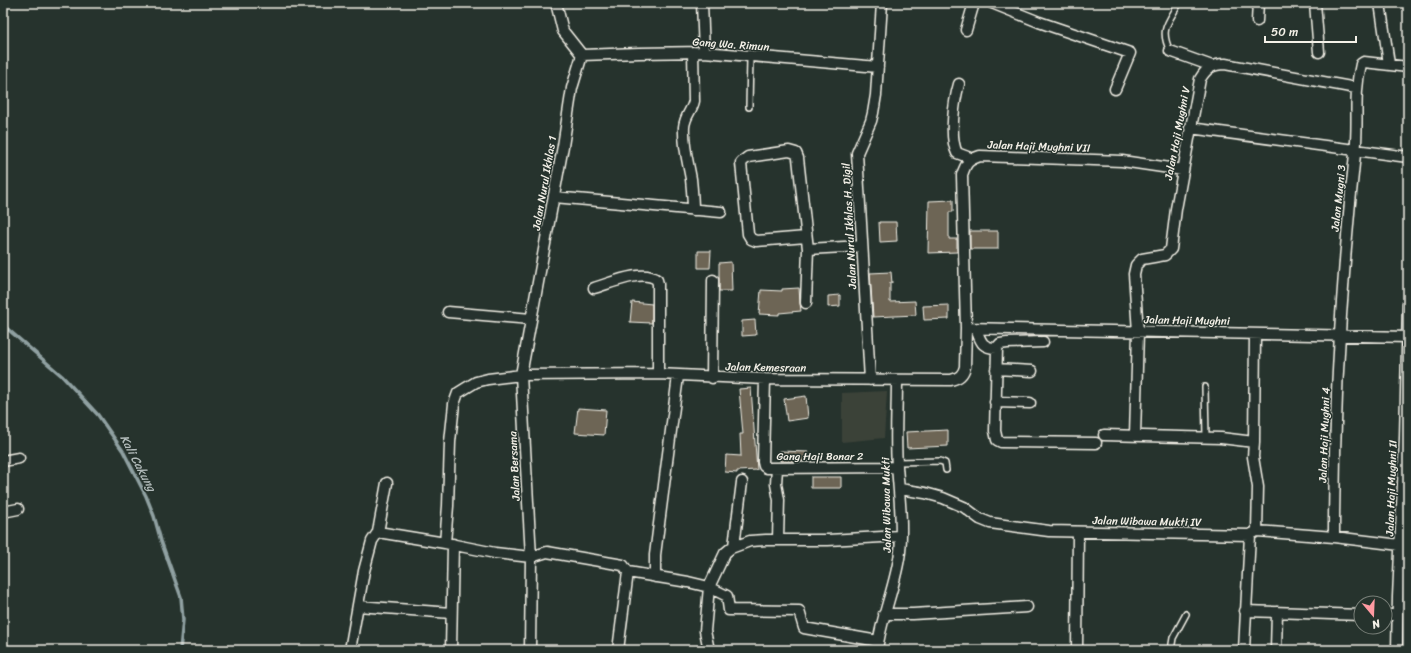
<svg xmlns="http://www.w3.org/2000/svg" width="1411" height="653" font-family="Sriracha,sans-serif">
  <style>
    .built { fill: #3b4239 }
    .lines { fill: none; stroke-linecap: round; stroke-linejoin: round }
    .stream { stroke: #90a1a2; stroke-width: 3.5 }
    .building { fill: #6d6555; stroke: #f4f1e8 }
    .lane-casing { stroke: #f4f1e8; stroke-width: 8 }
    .street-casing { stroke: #f4f1e8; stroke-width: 13 }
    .lane { stroke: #26332d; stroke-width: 5 }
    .street { stroke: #26332d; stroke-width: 10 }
    .labels { text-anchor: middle; stroke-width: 3; stroke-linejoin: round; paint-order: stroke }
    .street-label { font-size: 11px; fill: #f4f1e8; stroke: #26332d }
    .water-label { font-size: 12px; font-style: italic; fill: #b2bbba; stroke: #26332d }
  </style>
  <rect width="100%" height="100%" fill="#26332d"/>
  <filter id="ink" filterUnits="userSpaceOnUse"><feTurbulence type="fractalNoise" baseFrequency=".025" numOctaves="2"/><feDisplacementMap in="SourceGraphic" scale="8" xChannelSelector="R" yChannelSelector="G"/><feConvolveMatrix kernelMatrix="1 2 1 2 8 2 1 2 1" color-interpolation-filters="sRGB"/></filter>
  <g filter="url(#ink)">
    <path class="built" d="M 887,391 L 884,438 L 842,442 L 842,393 Z"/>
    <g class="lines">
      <path class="stream" d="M 3,325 L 62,376 L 98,415 L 123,451 L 146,496 L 154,516 L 161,541 L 181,597 L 183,620 L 180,650"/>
    </g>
    <path class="building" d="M 953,200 L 953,212 L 949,212 L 949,239 L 957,239 L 957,252 L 928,253 L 929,201 Z
      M 879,222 L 896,222 L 897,241 L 880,242 Z
      M 970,231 L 998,231 L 998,249 L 970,249 Z
      M 698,251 L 711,251 L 710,268 L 698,268 Z
      M 731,262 L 732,291 L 719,291 L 719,263 Z
      M 891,272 L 892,283 L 890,283 L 890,302 L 915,301 L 916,315 L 873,317 L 870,273 Z
      M 799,288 L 800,303 L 801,311 L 779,313 L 779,315 L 759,314 L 761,290 L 782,291 L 782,289 Z
      M 840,295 L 840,306 L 828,307 L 828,296 Z
      M 632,302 L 652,304 L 652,323 L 630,322 Z
      M 949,305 L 949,319 L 924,320 L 923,306 Z
      M 755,320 L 756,335 L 742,336 L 742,321 Z
      M 751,388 L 757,470 L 737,471 L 737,473 L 725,472 L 726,455 L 741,456 L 740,434 L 743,434 L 739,389 Z
      M 806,396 L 808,418 L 787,421 L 784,399 Z
      M 578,408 L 606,410 L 604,435 L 575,433 Z
      M 948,430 L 948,446 L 907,448 L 906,432 Z
      M 780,451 L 808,452 L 808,461 L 780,461 Z
      M 811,477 L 841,477 L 841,488 L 811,488 Z"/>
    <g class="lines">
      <g class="lane-casing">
        <path id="lane" d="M 1170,51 C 1160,31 1167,24 1177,7
          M 749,107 L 750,57
          M 1205,387 L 1206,437
          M 897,462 L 940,461 L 945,463 L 946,470
          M 1171,650 L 1173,638 L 1186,614"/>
      </g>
      <g class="street-casing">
        <path id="street" d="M 702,3 L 704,52
          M 992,3 L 1039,22 L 1130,53 L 1115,89
          M 1315,3 L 1319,52
          M 1380,3 L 1389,64
          M 1257,21 L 1258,3
          M 966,30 L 974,3
          M 1170,51 L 1212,66
          M 582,55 L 639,53 L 704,52 L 878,67
          M 959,84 C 954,101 949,137 957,153 L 973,159
          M 1190,128 L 1408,157
          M 554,197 L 721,212
          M 693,210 C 693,199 692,189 691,179 C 688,162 683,145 684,127 C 685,115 692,111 694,101 L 693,52
          M 806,237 L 756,241 L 751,239 L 748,234 L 741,163 L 744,160 L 748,157 L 789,151 L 796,153 L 798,158 L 808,249 L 862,246
          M 594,288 C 609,284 643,268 657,280 L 658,284 L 658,374
          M 806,303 L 808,249
          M 448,312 L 531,319
          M 966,328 L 1408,337
          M 976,329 C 981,342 982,348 997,348
          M 1043,342 L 1007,343 L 1000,344 L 997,348 L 995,431 L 997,440 L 1001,442 L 1096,443
          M 996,369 L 1032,371
          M 712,378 L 713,280
          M 765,379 L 763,462 L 764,466 L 767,468 L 897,467
          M 870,380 L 857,153 L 871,121 L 873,113 L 876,95 L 882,3
          M 995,402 L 1030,403
          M 1104,435 L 1221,438 L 1254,442 L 1253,457 L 1258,487 L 1257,531
          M 1135,435 L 1138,332 L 1134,274 L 1136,265 L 1142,259 L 1165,255 L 1171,249 L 1176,209 L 1200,79 C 1206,69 1212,64 1225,64 L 1356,88
          M 1254,442 L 1255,334
          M 3,461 L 19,458
          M 777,468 L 776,484 L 779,500 L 778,539
          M 900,489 L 925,493 L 943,498 L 964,507 L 980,519 L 990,523 L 1049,531 L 1250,535 L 1257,531 L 1334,537 L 1400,545
          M 3,512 L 18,509
          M 378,532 L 445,543
          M 1334,537 C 1334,409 1341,281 1355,154 C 1359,123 1353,95 1361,64 L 1364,62 L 1408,67
          M 734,546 L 742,482
          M 655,577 L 655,555 L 678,376
          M 358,606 L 451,613
          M 1245,611 L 1361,615
          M 884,614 L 913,614 L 1027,607
          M 1385,615 L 1397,615
          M 878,641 L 804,628 L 799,611 L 729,610 L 727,596 L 709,587 L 688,582 L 628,572 L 623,565 L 547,552 L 531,557 L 495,553 L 445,543 L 448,506 L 450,442 L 454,404 L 458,393 L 466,388 L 476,382 L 488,379 L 521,375 L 658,374 L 765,379 L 951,380 C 959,378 963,375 965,367 L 966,328 L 962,175 C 966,163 968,160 980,156 L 1122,161 L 1183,170
          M 350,650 L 364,571 L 372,541 L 378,532 L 387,483
          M 451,650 L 453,544
          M 530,650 L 531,557 L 521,375 L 563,146 L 572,88 L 582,55 L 563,31 L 556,3
          M 618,650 L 628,572
          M 709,650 L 705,631 L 709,587 L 725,553 L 731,548 L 750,541 L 766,540 L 828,540 L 900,536
          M 877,650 C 881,617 896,585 900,552 C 903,524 899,494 897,466 C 895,438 897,409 897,380
          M 1077,650 L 1078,532
          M 1244,650 L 1250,535
          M 1276,650 L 1277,612
          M 1397,650 L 1398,597 L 1405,438 L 1408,303"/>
      </g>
      <use href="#lane" class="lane"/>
      <use href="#street" class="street"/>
    </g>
  </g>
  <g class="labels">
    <g class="street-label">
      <text transform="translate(731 44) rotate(4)" y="4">Gang Wa. Rimun</text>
      <text transform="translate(1177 133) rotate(-79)" y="4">Jalan Haji Mughni V</text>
      <text transform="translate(1039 146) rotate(2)" y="4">Jalan Haji Mughni VII</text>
      <text transform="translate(544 183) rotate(-80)" y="4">Jalan Nurul Ikhlas 1</text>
      <text transform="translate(1338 198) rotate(-84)" y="4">Jalan Mugni 3</text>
      <text transform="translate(849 226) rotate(-93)" y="4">Jalan Nurul Ikhlas H. Digil</text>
      <text transform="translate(1187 320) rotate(1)" y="4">Jalan Haji Mughni</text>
      <text transform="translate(766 367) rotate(1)" y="4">Jalan Kemesraan</text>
      <text transform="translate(1324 435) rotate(-88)" y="4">Jalan Haji Mughni 4</text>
      <text x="820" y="460">Gang Haji Bonar 2</text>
      <text transform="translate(514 466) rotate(-93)" y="4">Jalan Bersama</text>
      <text transform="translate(1391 488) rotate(-88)" y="4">Jalan Haji Mughni II</text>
      <text transform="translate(886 505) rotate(-91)" y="4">Jalan Wibawa Mukti</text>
      <text transform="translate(1147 521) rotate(1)" y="4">Jalan Wibawa Mukti IV</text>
    </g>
    <g class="water-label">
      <text transform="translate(138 463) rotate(62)" y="4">Kali Cakung</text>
    </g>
  </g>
  <rect width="1411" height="653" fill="none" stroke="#26332d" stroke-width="16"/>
  <rect x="8" y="8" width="1395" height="637" fill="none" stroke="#f4f1e8" stroke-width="1.5" filter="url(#ink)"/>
  <g transform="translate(1373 615) rotate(161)"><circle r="19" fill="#26332d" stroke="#787f78"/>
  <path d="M0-3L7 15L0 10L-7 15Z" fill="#ff9aa2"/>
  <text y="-6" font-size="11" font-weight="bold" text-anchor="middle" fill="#f4f1e8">N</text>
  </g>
  <path d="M1265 36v6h91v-6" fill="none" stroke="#f4f1e8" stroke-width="2"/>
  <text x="1271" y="36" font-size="12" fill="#f4f1e8" stroke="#26332d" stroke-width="3" paint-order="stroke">50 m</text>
</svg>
